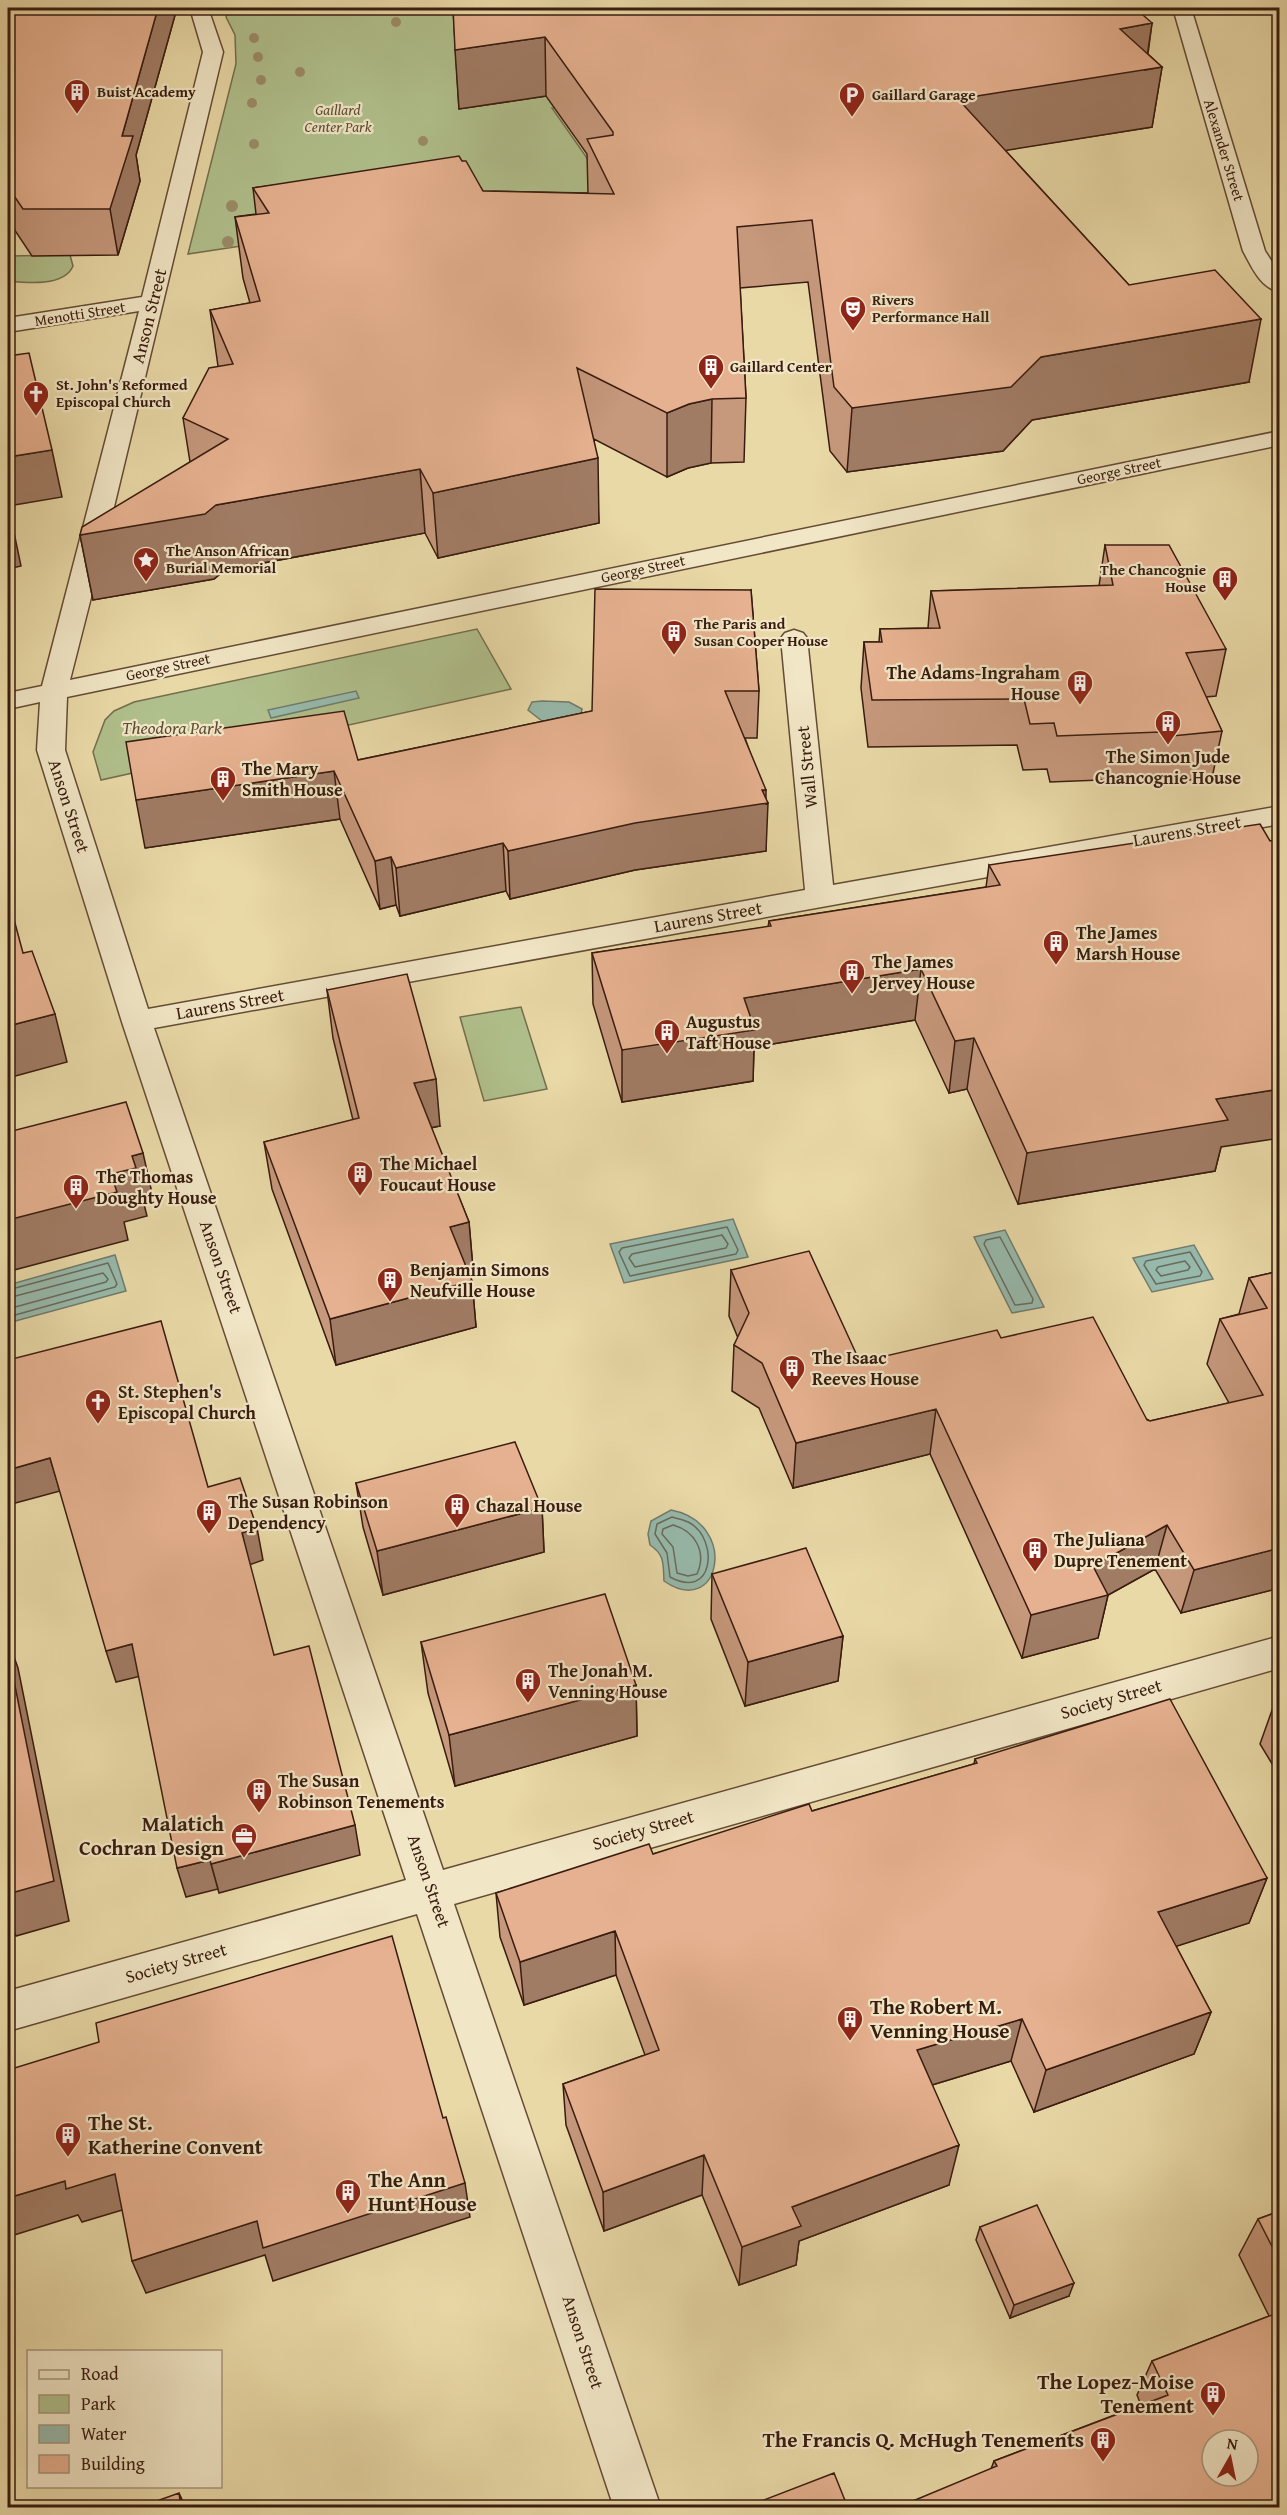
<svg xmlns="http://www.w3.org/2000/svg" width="1287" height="2515" font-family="'Gentium Book Plus',serif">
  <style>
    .green { fill: #b0c08c; stroke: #746e4e; stroke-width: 1.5 }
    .water { fill: #97baac; stroke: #717b6d; stroke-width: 1.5 }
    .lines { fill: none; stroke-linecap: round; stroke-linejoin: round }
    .shore { stroke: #686b5e; stroke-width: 1.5 }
    .minor-casing { stroke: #654b35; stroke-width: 3 }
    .minor { fill: #f1e6c6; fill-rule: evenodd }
    .tree { fill: #9c8c68 }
    .wall { fill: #c6987c; stroke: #391c0f; stroke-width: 1.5 }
    .shaded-wall { fill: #a17c65; stroke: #391c0f; stroke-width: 1.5 }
    .building { fill: #e6b190; stroke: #391c0f; stroke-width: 1.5; fill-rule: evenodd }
    .labels { text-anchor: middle; stroke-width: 4.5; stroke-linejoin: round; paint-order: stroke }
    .far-poi-label { font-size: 15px; font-weight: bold; fill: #391c0f; stroke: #f1e6c6; text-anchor: start }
    .far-park-label { font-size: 15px; font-style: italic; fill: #5d4d34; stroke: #f1e6c6 }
    .far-street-label { font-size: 15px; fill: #391c0f; stroke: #f1e6c6 }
    .street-label { font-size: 18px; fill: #391c0f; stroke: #f1e6c6 }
    .poi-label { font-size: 18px; font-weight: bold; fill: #391c0f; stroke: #f1e6c6; text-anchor: start }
    .park-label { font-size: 18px; font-style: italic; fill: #5d4d34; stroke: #f1e6c6 }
    .near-poi-label { font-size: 21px; font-weight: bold; fill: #391c0f; stroke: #f1e6c6; text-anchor: end }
  </style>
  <rect width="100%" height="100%" fill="#e9d9a7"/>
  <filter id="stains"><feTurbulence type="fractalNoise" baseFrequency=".00333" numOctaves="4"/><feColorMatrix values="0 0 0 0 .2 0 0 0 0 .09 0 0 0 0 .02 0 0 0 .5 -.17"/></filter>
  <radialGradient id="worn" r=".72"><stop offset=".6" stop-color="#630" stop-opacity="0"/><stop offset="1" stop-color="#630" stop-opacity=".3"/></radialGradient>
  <path class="green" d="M 231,8 L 452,8 L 453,10 L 471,8 L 665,90 L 552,108 L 610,191 L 188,254 L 236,64 L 235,35 L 226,17 Z
    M 70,255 L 73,266 C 64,287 27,283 8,281 L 8,256 Z
    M 477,629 L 511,689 L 101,780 L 93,752 L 105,720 L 114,711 L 134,702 Z
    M 521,1007 L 547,1089 L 484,1101 L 460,1017 Z"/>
  <path class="water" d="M 356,691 L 359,698 L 271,718 L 268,710 Z
    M 542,701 L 569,702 L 582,709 L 581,715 L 547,725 L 528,710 L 532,702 Z
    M 733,1219 L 748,1257 L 624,1283 L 610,1244 Z
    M 1005,1230 L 1044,1307 L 1012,1313 L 974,1237 Z
    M 1194,1245 L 1213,1279 L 1152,1292 L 1133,1258 Z
    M 115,1255 L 126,1291 L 8,1323 L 8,1285 Z
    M 671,1510 C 740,1523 720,1620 664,1581 C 663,1564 665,1555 650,1545 L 648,1534 L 651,1521 Z"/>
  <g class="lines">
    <path class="shore" d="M 727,1227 L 738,1250 L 736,1254 L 630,1276 L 619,1252 L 622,1248 Z
      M 722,1235 L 728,1244 L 726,1248 L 635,1267 L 629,1258 L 632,1254 Z
      M 1000,1237 L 1033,1299 L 1032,1303 L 1015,1305 L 984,1244 L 986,1240 Z
      M 1190,1252 L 1202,1272 L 1200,1276 L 1156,1284 L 1144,1265 L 1146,1261 Z
      M 1185,1261 L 1190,1267 L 1188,1270 L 1161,1276 L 1156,1270 L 1158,1267 Z
      M 8,1290 L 108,1263 L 117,1284 L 115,1287 L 8,1317
      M 8,1298 L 103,1273 L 108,1279 L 106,1282 L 8,1309
      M 672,1517 C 678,1519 685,1520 690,1523 C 719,1540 714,1601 670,1577 L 667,1553 L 655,1534 L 657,1524 Z
      M 673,1525 C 695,1531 707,1552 697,1574 L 688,1576 L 677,1573 L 673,1547 L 662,1534 L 663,1529 Z"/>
    <g class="minor-casing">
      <path id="minor" d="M 190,8 L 208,8 L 223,52 L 113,511 L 70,680 L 1280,431 L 1280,445 L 67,697 L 65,750 L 148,1009 L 805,890 L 781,638 L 785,633 L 794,630 L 803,633 L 807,638 L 833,885 L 1280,806 L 1280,824 L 154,1028 L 443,1870 L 1280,1636 L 1280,1668 L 454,1904 L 661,2508 L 614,2508 L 417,1914 L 8,2031 L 8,1991 L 406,1880 L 122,1022 L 37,750 L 40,702 L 8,709 L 8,693 L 42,686 L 139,311 L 8,332 L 8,318 L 142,297 L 203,52 Z
        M 1173,8 L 1191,8 L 1265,251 L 1280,274 L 1280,292 C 1260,288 1252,267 1243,251 Z"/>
    </g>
    <use href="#minor" class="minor"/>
  </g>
  <g class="tree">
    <circle cx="396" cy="22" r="5"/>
    <circle cx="254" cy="38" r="5"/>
    <circle cx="258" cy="57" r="5"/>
    <circle cx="300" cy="72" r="5"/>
    <circle cx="261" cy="80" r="5"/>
    <circle cx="252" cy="103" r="5"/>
    <circle cx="423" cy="141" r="5"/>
    <circle cx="254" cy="144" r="5"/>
    <circle cx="232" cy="206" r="6"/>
    <circle cx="228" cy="242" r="6"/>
  </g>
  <path class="wall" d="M 8,8 L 177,8 L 136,155 L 140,181 L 118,255 L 32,256 L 8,220 Z
    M 453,8 L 1152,23 L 1148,54 L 1162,67 L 1152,127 L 1005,150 L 1129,285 L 1249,382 L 1032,420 L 1003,451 L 847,472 L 830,451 L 808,282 L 740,288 L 746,398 L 744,462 L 711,463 L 688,468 L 667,477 L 594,439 L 599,523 L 438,558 L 425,533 L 225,570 L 214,579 L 93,600 L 80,535 L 190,462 L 183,418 L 218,366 L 210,310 L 250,303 L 243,278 L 235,217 L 256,214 L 253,188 L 462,161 L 483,191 L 588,193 L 587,154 L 546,96 L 459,109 Z
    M 8,240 L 11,256 L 8,256 Z
    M 1105,545 L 1226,649 L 1216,696 L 1206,697 L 1222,731 L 1212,778 L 1153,783 L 1151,778 L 1050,782 L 1047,769 L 1023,770 L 1017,745 L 868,747 L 861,688 L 864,642 L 879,642 L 880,629 L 928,628 L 931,591 L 1099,586 Z
    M 751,590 L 759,691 L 757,738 L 745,738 L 766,799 L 766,851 L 635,870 L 510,899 L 506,891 L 400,916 L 396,905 L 380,909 L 340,819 L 145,848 L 358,760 L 592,711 Z
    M 989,865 L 1221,1147 L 1215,1171 L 1018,1204 L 967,1089 L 949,1093 L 915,1020 L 754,1047 L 753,1081 L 622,1102 L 593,1004 L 592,953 L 768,927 L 769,921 L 986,887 Z
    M 327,990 L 440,1126 L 431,1128 L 469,1222 L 473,1269 L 468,1270 L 472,1281 L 476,1327 L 336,1365 L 272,1189 L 264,1142 L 353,1120 L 333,1038 Z
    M 731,1270 L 860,1362 L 1001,1338 L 1150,1421 L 1229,1403 L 1207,1364 L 1220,1319 L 1239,1314 L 1249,1278 L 1280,1271 L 1280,1588 L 1181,1613 L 1155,1569 L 1108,1595 L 1098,1638 L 1022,1658 L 930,1454 L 793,1488 L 759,1408 L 732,1391 L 734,1345 L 738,1338 L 729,1316 Z
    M 356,1483 L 542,1508 L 544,1552 L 383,1595 L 363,1527 Z
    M 712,1574 L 843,1636 L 838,1681 L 745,1706 L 711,1619 Z
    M 421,1642 L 636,1685 L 637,1736 L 455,1786 L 428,1693 Z
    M 1280,1698 L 1280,1777 L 1260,1744 L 1276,1699 Z
    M 975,1759 L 1267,1878 L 1249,1923 L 1176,1946 L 1211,2012 L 1194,2054 L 1034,2112 L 1011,2061 L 932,2085 L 949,2185 L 799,2241 L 796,2265 L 739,2285 L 702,2195 L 604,2231 L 566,2125 L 563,2084 L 645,2055 L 616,1975 L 524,2005 L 500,1937 L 496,1893 L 653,1854 L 812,1811 L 974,1764 Z
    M 1280,2211 L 1280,2508 L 991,2469 L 994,2461 L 1141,2405 L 1137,2395 L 1152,2361 L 1269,2316 L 1239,2255 L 1258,2219 Z
    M 980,2227 L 1069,2296 L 1010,2318 L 976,2240 Z"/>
  <path class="shaded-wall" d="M 158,8 L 177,8 L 136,155 L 140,181 L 118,255 L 110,209 L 122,136 Z
    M 1152,23 L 1145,70 L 1162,67 L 1152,127 L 952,159 L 958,99 L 1120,29 Z
    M 545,37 L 546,96 L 459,109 L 455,50 Z
    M 1261,319 L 1249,382 L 1032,420 L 1003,451 L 847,472 L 852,408 L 1041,357 Z
    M 712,399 L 711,463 L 688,468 L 667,477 L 667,413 L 689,404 Z
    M 52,450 L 62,497 L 8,506 L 8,457 Z
    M 598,458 L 599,523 L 438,558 L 433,493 Z
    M 420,469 L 425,533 L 225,570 L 214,579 L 93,600 L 80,535 L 216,505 Z
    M 8,518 L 11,518 L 21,566 L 8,569 Z
    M 334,771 L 340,819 L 145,848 L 136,800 Z
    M 766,790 L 766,804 L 768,803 L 766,851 L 635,870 L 510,899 L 508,851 Z
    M 503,843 L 506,891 L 400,916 L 396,868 Z
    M 391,857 L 396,905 L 380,909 L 375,861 Z
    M 921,969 L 915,1020 L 754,1047 L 753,1081 L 622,1102 L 622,1050 L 744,998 Z
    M 55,1014 L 67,1062 L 8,1078 L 8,1026 Z
    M 974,1038 L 967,1089 L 949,1093 L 955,1041 Z
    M 436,1079 L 440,1126 L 418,1130 L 414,1083 Z
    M 1280,1089 L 1280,1138 L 1221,1147 L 1215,1171 L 1018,1204 L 1027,1153 L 1216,1099 Z
    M 143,1153 L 154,1202 L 144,1204 L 147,1216 L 124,1222 L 128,1240 L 14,1270 L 8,1246 L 8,1220 L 111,1174 L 132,1156 Z
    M 469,1222 L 473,1269 L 454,1274 L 450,1227 Z
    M 472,1281 L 476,1327 L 336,1365 L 330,1319 Z
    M 936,1409 L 930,1454 L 793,1488 L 796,1443 Z
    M 50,1458 L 60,1491 L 8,1505 L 8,1470 Z
    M 542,1508 L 544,1552 L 383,1595 L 377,1551 Z
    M 1167,1525 L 1155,1569 L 1108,1595 L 1098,1638 L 1022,1658 L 1031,1615 L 1093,1566 Z
    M 257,1528 L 263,1560 L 249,1565 L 242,1533 Z
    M 1280,1548 L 1280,1588 L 1181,1613 L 1194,1570 Z
    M 843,1636 L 838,1681 L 745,1706 L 748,1662 Z
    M 8,1640 L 18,1668 L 69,1921 L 16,1936 L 8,1916 Z
    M 132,1644 L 141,1676 L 116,1682 L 106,1651 Z
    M 636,1685 L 637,1736 L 455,1786 L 449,1735 Z
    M 355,1825 L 360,1855 L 219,1893 L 211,1864 Z
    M 210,1860 L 218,1889 L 186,1897 L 177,1868 Z
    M 1267,1878 L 1249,1923 L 1143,1957 L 1158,1912 Z
    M 615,1931 L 616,1975 L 524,2005 L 520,1962 Z
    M 1211,2012 L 1194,2054 L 1034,2112 L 1046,2070 Z
    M 1022,2019 L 1011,2061 L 909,2092 L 917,2050 Z
    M 959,2145 L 949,2185 L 799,2241 L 796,2265 L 739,2285 L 742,2247 L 792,2207 Z
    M 704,2155 L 702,2195 L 604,2231 L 603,2192 Z
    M 115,2174 L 129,2208 L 82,2222 L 78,2215 L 8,2237 L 8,2198 L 65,2181 Z
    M 465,2183 L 470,2217 L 273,2281 L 265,2255 L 146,2293 L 132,2261 L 257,2221 Z
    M 1074,2283 L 1069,2296 L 1010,2318 L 1014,2305 Z
    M 179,2493 L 186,2508 L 181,2508 Z"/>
  <path class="building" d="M 8,8 L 158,8 L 122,136 L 133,136 L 110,209 L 23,209 L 8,187 Z
    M 453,8 L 1135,8 L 1152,23 L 1120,29 L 1162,67 L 958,99 L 1129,285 L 1215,270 L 1261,319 L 1041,357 L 1011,387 L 852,408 L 834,387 L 812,220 L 737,227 L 746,398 L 712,399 L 689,404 L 667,413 L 577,368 L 598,458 L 433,493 L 420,469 L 216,505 L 205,514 L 80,535 L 82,527 L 228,439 L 183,418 L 209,368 L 233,364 L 210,310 L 260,301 L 235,217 L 269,213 L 253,188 L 459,156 L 462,161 L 466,161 L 483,191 L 614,194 L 587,139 L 613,135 L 613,132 L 545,37 L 455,50 Z
    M 29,353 L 52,450 L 8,457 L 8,356 Z
    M 8,510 L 11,518 L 8,518 Z
    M 1105,545 L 1169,545 L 1226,649 L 1186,653 L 1222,731 L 1162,737 L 1160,732 L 1057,736 L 1054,723 L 1030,724 L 1024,699 L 872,700 L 864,642 L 882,642 L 880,629 L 940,628 L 931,591 L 1113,585 Z
    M 595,589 L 751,590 L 759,691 L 725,691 L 766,790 L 762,790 L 768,803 L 635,823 L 508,851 L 503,843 L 396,868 L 391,857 L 375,861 L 334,771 L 136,800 L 126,742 L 344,711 L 358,760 L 592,711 Z
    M 1260,824 L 1270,841 L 1280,839 L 1280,1015 L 1277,1016 L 1280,1021 L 1280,1089 L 1216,1099 L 1228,1120 L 1027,1153 L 974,1038 L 955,1041 L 921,969 L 744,998 L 755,1030 L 622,1050 L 592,953 L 771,926 L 769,921 L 1000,885 L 989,865 Z
    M 8,897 L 23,953 L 32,951 L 55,1014 L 8,1026 Z
    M 407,974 L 436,1079 L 414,1083 L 469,1222 L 450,1227 L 472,1281 L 330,1319 L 264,1142 L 359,1118 L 327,990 Z
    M 126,1102 L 143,1153 L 132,1156 L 136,1168 L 111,1174 L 117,1192 L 8,1220 L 8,1132 Z
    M 809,1251 L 860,1362 L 997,1330 L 1001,1338 L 1093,1317 L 1147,1420 L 1150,1421 L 1263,1395 L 1220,1319 L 1267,1308 L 1249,1278 L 1280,1271 L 1280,1493 L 1276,1494 L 1280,1500 L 1280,1548 L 1194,1570 L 1167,1525 L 1093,1566 L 1108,1595 L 1031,1615 L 936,1409 L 796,1443 L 762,1363 L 734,1345 L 749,1313 L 731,1270 Z
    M 161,1321 L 208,1487 L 240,1478 L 257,1528 L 242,1533 L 274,1655 L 309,1646 L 355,1825 L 211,1864 L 210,1860 L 177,1868 L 132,1644 L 106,1651 L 50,1458 L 8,1470 L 8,1360 Z
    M 515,1442 L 542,1508 L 377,1551 L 356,1483 Z
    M 806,1548 L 843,1636 L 748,1662 L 712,1574 Z
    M 605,1594 L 636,1685 L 449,1735 L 421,1642 Z
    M 8,1651 L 54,1881 L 8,1894 Z
    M 1170,1699 L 1267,1878 L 1158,1912 L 1211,2012 L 1046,2070 L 1022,2019 L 917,2050 L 959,2145 L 792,2207 L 801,2226 L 742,2247 L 704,2155 L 603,2192 L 563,2084 L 659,2050 L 615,1931 L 520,1962 L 496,1893 L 649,1844 L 653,1854 L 809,1804 L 812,1811 L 977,1763 L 975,1759 Z
    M 392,1936 L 443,2118 L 446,2117 L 465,2183 L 263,2248 L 257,2221 L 132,2261 L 115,2174 L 66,2189 L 65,2181 L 8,2198 L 8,2070 L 99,2042 L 96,2023 Z
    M 1037,2205 L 1074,2283 L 1014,2305 L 980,2227 Z
    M 1280,2211 L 1280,2262 L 1258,2219 Z
    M 1280,2312 L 1280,2508 L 896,2508 L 997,2466 L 994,2461 L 1168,2395 L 1152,2361 ZM 1212,2440 L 1248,2440 L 1248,2476 L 1212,2476 Z
    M 834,2473 L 848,2508 L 743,2508 Z
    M 179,2493 L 181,2508 L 137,2508 Z
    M 350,2505 L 351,2508 L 341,2508 Z"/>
  <defs>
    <g id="building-pin" transform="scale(1.35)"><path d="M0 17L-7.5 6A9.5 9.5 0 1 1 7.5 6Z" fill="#8f2418" stroke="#f1e6c6"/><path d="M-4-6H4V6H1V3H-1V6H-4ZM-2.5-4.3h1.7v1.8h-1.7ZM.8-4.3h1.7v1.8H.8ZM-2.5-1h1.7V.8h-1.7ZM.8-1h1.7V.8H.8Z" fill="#fff"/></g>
    <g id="parking-pin" transform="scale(1.35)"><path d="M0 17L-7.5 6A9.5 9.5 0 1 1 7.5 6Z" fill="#8f2418" stroke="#f1e6c6"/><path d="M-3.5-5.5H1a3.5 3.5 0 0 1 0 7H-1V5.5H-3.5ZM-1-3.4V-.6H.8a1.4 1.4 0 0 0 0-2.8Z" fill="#fff"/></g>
    <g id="theatre-pin" transform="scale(1.35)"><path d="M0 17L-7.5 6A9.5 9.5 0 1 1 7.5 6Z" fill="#8f2418" stroke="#f1e6c6"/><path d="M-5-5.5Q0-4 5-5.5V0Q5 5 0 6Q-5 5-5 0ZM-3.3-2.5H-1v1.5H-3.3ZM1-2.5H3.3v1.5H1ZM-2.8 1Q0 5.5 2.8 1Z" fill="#fff"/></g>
    <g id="church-pin" transform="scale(1.35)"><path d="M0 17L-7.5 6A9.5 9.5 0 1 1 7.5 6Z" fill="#8f2418" stroke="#f1e6c6"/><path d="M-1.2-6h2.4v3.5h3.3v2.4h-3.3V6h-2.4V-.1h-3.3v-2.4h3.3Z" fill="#fff"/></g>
    <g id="sight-pin" transform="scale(1.35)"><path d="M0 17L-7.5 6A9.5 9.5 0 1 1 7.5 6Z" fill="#8f2418" stroke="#f1e6c6"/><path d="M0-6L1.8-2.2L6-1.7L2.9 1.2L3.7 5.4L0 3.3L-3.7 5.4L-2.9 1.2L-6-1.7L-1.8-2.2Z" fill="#fff"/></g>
    <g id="office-pin" transform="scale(1.35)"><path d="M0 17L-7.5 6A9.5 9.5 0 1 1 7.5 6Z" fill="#8f2418" stroke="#f1e6c6"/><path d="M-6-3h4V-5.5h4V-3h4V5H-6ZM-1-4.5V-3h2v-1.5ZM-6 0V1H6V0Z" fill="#fff"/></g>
  </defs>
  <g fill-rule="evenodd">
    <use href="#building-pin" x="77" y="92"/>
    <use href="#parking-pin" x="852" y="95"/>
    <use href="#theatre-pin" x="853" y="309"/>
    <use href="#building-pin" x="711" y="367"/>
    <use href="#church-pin" x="36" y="394"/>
    <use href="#sight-pin" x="146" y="560"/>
    <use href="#building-pin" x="1225" y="579"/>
    <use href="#building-pin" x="674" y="633"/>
    <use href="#building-pin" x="1080" y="683"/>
    <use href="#building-pin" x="1168" y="723"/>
    <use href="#building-pin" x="223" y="779"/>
    <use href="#building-pin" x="1056" y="943"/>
    <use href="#building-pin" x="852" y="972"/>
    <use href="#building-pin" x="667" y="1032"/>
    <use href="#building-pin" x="360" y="1174"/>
    <use href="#building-pin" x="76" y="1187"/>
    <use href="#building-pin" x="390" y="1280"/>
    <use href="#building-pin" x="792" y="1368"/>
    <use href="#church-pin" x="98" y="1402"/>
    <use href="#building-pin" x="457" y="1506"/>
    <use href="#building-pin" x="209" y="1512"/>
    <use href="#building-pin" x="1035" y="1550"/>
    <use href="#building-pin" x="528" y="1681"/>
    <use href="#building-pin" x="259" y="1791"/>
    <use href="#office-pin" x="244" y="1836"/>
    <use href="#building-pin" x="850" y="2019"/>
    <use href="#building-pin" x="68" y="2135"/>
    <use href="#building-pin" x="348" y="2192"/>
    <use href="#building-pin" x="1213" y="2394"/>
    <use href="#building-pin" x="1103" y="2440"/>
  </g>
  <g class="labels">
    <g class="far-poi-label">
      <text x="97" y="97">Buist Academy</text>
      <text x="872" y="100">Gaillard Garage</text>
      <text x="872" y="305">Rivers<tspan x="872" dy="17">Performance Hall</tspan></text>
      <text x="730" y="372">Gaillard Center</text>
      <text x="56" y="390">St. John's Reformed<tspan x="56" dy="17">Episcopal Church</tspan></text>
      <text x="166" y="556">The Anson African<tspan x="166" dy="17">Burial Memorial</tspan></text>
      <text x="1206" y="575" text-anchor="end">The Chancognie<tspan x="1206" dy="17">House</tspan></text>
      <text x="694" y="629">The Paris and<tspan x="694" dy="17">Susan Cooper House</tspan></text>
    </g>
    <g class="far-park-label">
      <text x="338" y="115">Gaillard<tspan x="338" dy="17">Center Park</tspan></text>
    </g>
    <g class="far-street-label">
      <text transform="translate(1224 150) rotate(73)" y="5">Alexander Street</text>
      <text transform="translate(80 314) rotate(-9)" y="5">Menotti Street</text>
      <text transform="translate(1119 471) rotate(-12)" y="5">George Street</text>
      <text transform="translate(643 569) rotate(-12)" y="5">George Street</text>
      <text transform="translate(168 667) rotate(-12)" y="5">George Street</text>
    </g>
    <g class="street-label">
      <text transform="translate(149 316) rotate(-76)" y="6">Anson Street</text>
      <text transform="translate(807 767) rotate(-96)" y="6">Wall Street</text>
      <text transform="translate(69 806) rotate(72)" y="6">Anson Street</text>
      <text transform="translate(1187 831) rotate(-10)" y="6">Laurens Street</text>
      <text transform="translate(708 917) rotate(-10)" y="6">Laurens Street</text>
      <text transform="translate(230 1004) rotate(-10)" y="6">Laurens Street</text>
      <text transform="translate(221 1267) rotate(71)" y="6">Anson Street</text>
      <text transform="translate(1111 1699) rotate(-16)" y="6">Society Street</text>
      <text transform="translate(643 1830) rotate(-16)" y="6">Society Street</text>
      <text transform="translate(429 1881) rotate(71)" y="6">Anson Street</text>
      <text transform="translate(176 1963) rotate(-16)" y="6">Society Street</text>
      <text transform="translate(583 2342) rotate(72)" y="6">Anson Street</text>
    </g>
    <g class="poi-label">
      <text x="1060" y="679" text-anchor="end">The Adams-Ingraham<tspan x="1060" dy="21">House</tspan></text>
      <text x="1168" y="763" text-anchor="middle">The Simon Jude<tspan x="1168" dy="21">Chancognie House</tspan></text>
      <text x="242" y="775">The Mary<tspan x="242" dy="21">Smith House</tspan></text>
      <text x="1076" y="939">The James<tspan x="1076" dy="21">Marsh House</tspan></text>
      <text x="872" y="968">The James<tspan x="872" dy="21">Jervey House</tspan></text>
      <text x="686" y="1028">Augustus<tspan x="686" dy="21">Taft House</tspan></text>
      <text x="380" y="1170">The Michael<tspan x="380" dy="21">Foucaut House</tspan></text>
      <text x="96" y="1183">The Thomas<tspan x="96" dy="21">Doughty House</tspan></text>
      <text x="410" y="1276">Benjamin Simons<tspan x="410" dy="21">Neufville House</tspan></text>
      <text x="812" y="1364">The Isaac<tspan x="812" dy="21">Reeves House</tspan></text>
      <text x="118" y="1398">St. Stephen's<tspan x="118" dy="21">Episcopal Church</tspan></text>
      <text x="228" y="1508">The Susan Robinson<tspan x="228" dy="21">Dependency</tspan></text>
      <text x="476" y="1512">Chazal House</text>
      <text x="1054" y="1546">The Juliana<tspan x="1054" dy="21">Dupre Tenement</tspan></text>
      <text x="548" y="1677">The Jonah M.<tspan x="548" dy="21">Venning House</tspan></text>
      <text x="278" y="1787">The Susan<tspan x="278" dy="21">Robinson Tenements</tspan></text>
    </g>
    <g class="park-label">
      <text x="172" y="734">Theodora Park</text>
    </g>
    <g class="near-poi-label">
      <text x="224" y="1831">Malatich<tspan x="224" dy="24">Cochran Design</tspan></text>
      <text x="870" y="2014" text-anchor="start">The Robert M.<tspan x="870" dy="24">Venning House</tspan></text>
      <text x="88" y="2130" text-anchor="start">The St.<tspan x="88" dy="24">Katherine Convent</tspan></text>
      <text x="368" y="2187" text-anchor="start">The Ann<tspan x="368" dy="24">Hunt House</tspan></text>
      <text x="1194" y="2389">The Lopez-Moise<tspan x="1194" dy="24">Tenement</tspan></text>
      <text x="1084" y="2447">The Francis Q. McHugh Tenements</text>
    </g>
  </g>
  <rect width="1287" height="2515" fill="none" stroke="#e9d9a7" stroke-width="30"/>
  <rect x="9" y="9" width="1269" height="2497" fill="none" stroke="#391c0f" stroke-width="3"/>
  <rect x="15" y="15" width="1257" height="2485" fill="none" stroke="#391c0f" stroke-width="1.5"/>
  <rect x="27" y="2350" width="195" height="138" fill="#f1e6c6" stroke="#a7957d" stroke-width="1.5"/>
  <rect x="39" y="2370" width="30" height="9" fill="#f1e6c6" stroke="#a7957d" stroke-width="1.5"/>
  <text x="81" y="2380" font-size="18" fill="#391c0f">Road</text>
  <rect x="39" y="2395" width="30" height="18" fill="#b0c08c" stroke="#a7957d" stroke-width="1.5"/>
  <text x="81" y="2410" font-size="18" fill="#391c0f">Park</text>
  <rect x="39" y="2425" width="30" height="18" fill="#97baac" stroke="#a7957d" stroke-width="1.5"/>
  <text x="81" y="2440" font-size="18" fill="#391c0f">Water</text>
  <rect x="39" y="2455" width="30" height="18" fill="#e6b190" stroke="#a7957d" stroke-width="1.5"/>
  <text x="81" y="2470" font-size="18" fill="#391c0f">Building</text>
  <g transform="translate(1230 2458) rotate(9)"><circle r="28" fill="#f1e6c6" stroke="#a7957d" stroke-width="1.5"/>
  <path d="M0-4.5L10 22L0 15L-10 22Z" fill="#8f2418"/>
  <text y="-9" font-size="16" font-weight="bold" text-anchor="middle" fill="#391c0f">N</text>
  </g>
  <rect width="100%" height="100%" filter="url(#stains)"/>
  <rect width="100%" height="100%" fill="url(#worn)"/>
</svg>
